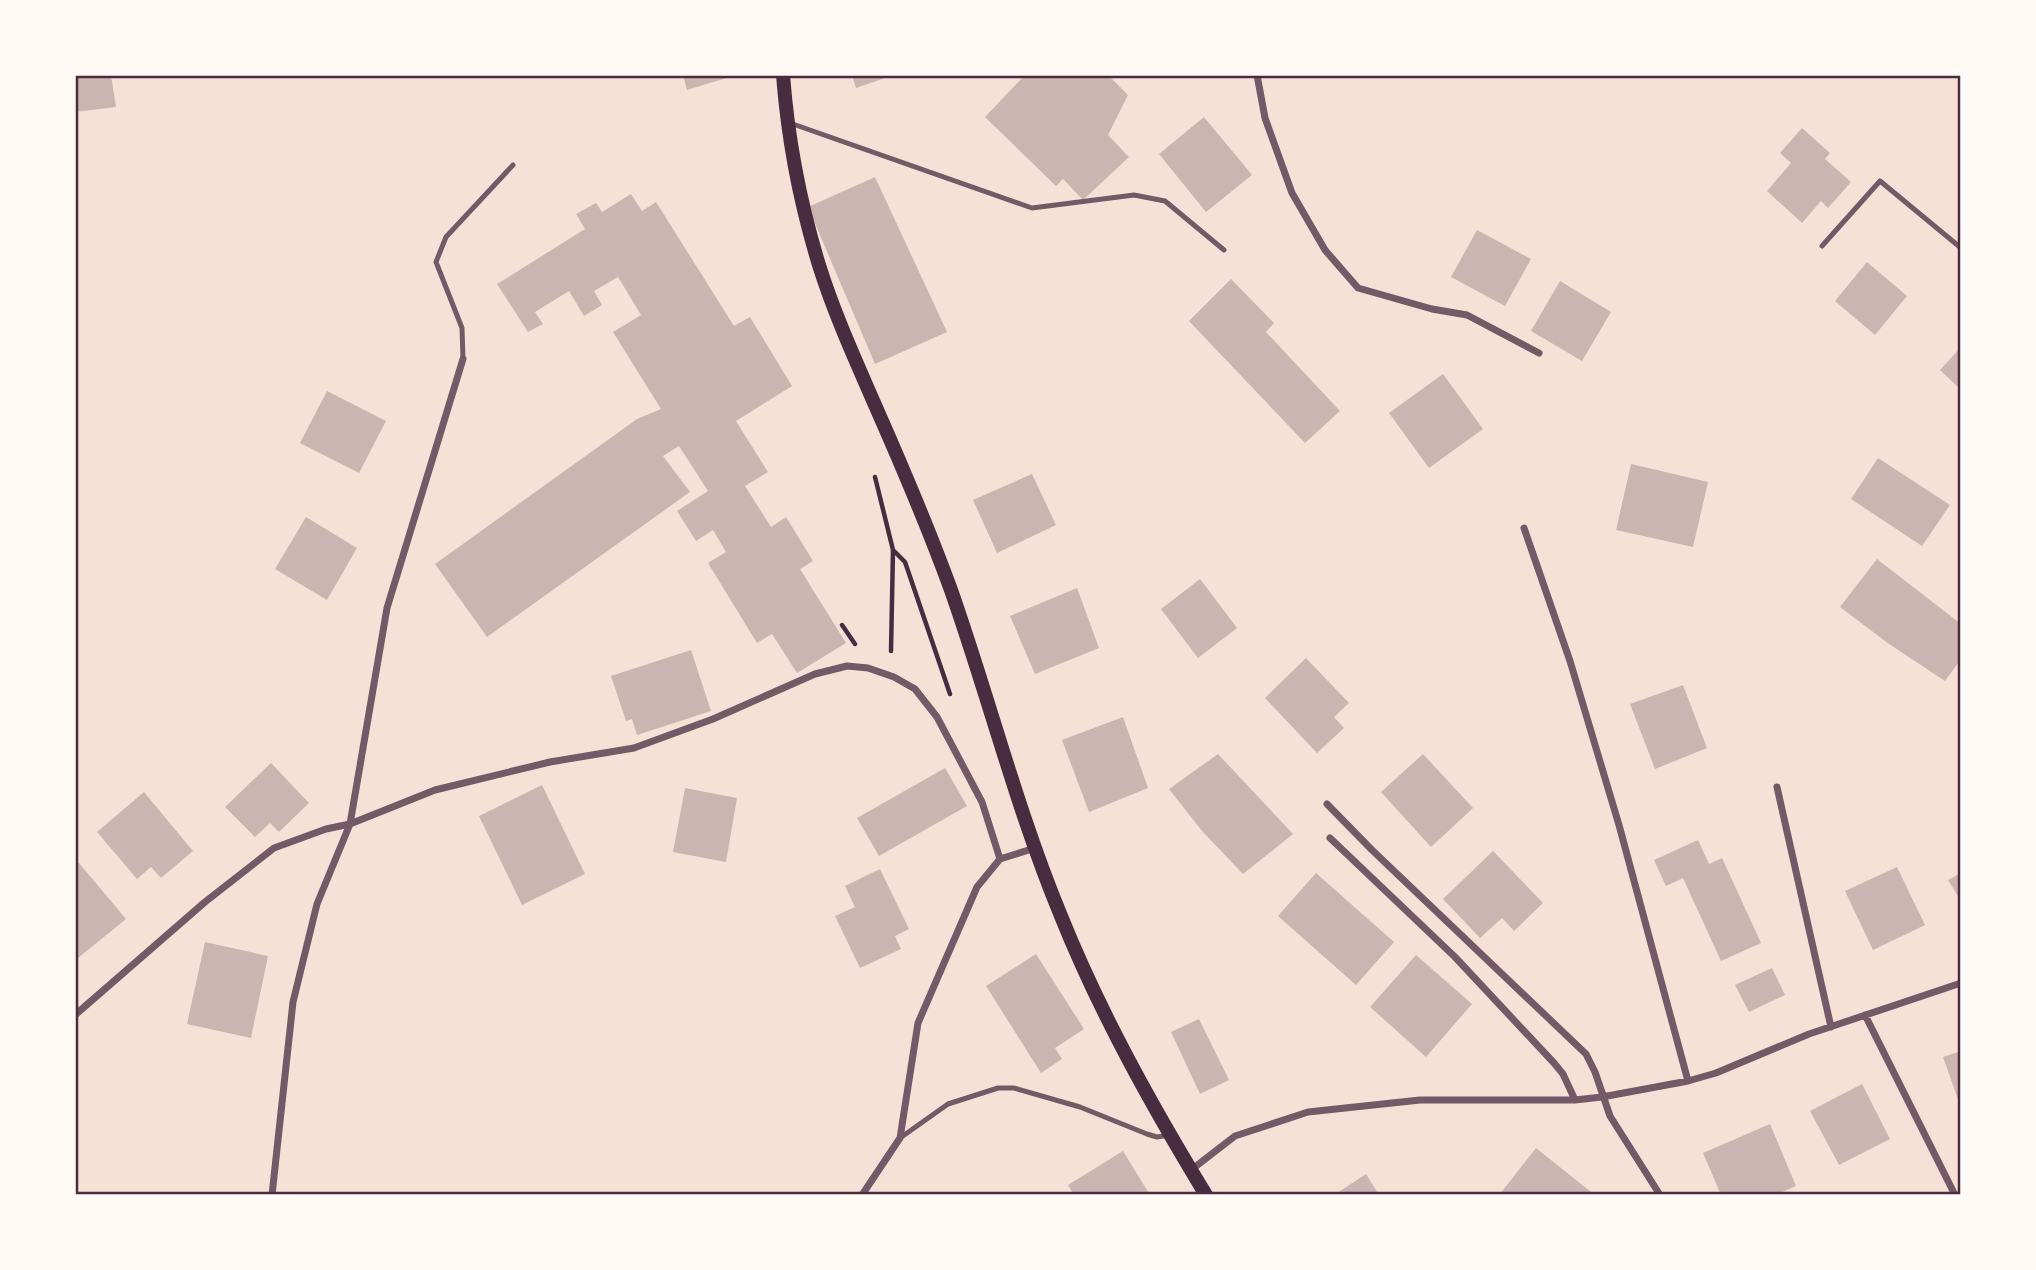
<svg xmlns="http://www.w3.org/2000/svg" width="2036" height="1270" font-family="'Work Sans',sans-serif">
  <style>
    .building { fill: #ccb4b1 }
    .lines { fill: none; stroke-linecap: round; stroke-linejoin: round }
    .path { stroke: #4a2c40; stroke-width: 4.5 }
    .service { stroke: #755966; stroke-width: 5 }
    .minor { stroke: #755966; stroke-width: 7 }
    .secondary { stroke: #4a2c40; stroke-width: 14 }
    .neatline { fill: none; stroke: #4a2c40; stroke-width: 2.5 }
  </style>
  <rect width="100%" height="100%" fill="#f7e1d7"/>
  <path class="building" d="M 75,75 L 111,75 L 116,107 L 75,112 Z
    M 683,75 L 733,75 L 733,76 L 687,90 Z
    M 852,75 L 891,75 L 891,76 L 856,88 Z
    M 1025,75 L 1108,75 L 1128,95 L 1108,135 L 1129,157 L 1083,200 L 1063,179 L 1056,186 L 985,117 Z
    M 1204,117 L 1252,175 L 1206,212 L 1159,154 Z
    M 1802,128 L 1830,153 L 1825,159 L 1851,182 L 1828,208 L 1821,201 L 1802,223 L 1767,191 L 1791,163 L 1780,153 Z
    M 875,177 L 947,332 L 875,364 L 808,207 Z
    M 631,194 L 642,211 L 656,202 L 734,326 L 750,317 L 792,386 L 736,421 L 768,472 L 745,486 L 771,527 L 786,517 L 813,561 L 800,569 L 846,643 L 797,673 L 772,634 L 757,643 L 708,563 L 726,552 L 713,530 L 696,541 L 677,511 L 708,491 L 679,446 L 663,456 L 690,492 L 487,637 L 435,564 L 637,419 L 661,409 L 613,332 L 641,315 L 618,277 L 594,291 L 602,305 L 584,316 L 569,291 L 535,312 L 543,324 L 528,332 L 497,284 L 585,229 L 576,214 L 596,203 L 602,212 Z
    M 1477,230 L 1531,259 L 1505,306 L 1451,277 Z
    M 1867,262 L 1907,296 L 1875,335 L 1835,301 Z
    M 1231,279 L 1274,323 L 1266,332 L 1340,411 L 1305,443 L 1189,321 Z
    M 1560,281 L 1611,312 L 1582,361 L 1531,331 Z
    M 1961,347 L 1961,390 L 1940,370 Z
    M 1443,374 L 1483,429 L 1429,468 L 1389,413 Z
    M 327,391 L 386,421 L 359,473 L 300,443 Z
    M 1878,458 L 1950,505 L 1922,546 L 1851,499 Z
    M 1631,464 L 1708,482 L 1693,547 L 1616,530 Z
    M 1032,474 L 1056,525 L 997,553 L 973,500 Z
    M 306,517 L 357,548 L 327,600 L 275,569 Z
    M 1877,559 L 1961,624 L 1961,659 L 1945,681 L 1889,644 L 1840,607 Z
    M 1200,579 L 1237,628 L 1198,658 L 1161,609 Z
    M 1077,588 L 1099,648 L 1035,674 L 1010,616 Z
    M 691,650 L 711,711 L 637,735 L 632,719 L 626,721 L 611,676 Z
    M 1306,658 L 1349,703 L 1334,717 L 1344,728 L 1317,753 L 1265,698 Z
    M 1683,685 L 1707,748 L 1655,769 L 1630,704 Z
    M 1123,717 L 1148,788 L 1089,812 L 1062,740 Z
    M 1218,754 L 1293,834 L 1243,874 L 1202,831 L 1169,789 Z
    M 1423,754 L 1473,808 L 1431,847 L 1381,792 Z
    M 271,763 L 309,803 L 279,832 L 270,823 L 255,837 L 225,807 Z
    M 945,768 L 967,806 L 879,856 L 857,818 Z
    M 542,785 L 585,874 L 522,905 L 479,816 Z
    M 685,788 L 737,798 L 726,862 L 673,852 Z
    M 144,792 L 193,851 L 161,878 L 151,867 L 137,879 L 97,832 Z
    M 1698,840 L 1709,864 L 1722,858 L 1761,943 L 1721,961 L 1683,878 L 1666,886 L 1654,860 Z
    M 1493,851 L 1543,903 L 1514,931 L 1502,918 L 1480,938 L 1443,899 Z
    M 79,863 L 126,919 L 78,958 L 75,955 L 75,866 Z
    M 1897,867 L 1925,925 L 1873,950 L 1845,891 Z
    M 880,869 L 909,929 L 895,936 L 901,949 L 860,968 L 835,916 L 855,907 L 845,886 Z
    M 1316,873 L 1394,942 L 1356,985 L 1278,916 Z
    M 1961,873 L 1961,901 L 1948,880 Z
    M 205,942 L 268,956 L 251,1038 L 187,1024 Z
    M 1036,954 L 1084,1029 L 1055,1048 L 1062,1059 L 1041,1073 L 986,986 Z
    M 1416,955 L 1472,1004 L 1426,1057 L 1370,1007 Z
    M 1772,968 L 1785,995 L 1749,1012 L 1735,985 Z
    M 1199,1019 L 1229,1080 L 1200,1094 L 1171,1032 Z
    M 1961,1051 L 1961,1105 L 1960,1105 L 1943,1057 Z
    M 1862,1084 L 1890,1139 L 1839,1165 L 1810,1111 Z
    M 1770,1124 L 1796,1186 L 1775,1195 L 1721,1195 L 1703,1153 Z
    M 1536,1148 L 1581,1184 L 1595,1195 L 1499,1195 Z
    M 1123,1151 L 1150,1195 L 1074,1195 L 1068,1185 Z
    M 1366,1174 L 1379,1195 L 1334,1195 Z"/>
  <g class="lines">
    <path class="path" d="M 875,477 L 893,550 L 891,651
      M 893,550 L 905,562 L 950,694
      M 842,625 L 855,644"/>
    <path class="service" d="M 790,123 L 1032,208 L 1134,195 L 1165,201 L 1224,250
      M 1822,246 L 1880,181 L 1961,248
      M 463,359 L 462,328 L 436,262 L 446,237 L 513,165
      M 900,1138 L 948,1104 L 998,1088 L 1014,1088 L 1080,1107 L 1147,1134 L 1157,1137 L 1169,1135"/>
    <path class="minor" d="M 1257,75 L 1265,118 L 1292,193 L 1325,250 L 1358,288 L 1432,309 L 1467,315 L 1539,353
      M 1524,528 L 1570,661 L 1619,825 L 1688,1081
      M 1777,787 L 1831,1027
      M 1327,804 L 1372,850 L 1586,1054 L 1595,1072 L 1610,1116 L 1660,1195
      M 1330,838 L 1455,957 L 1554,1063 L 1563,1074 L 1575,1100
      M 75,1015 L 205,902 L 274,848 L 326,829 L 350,824 L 387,608 L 463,359
      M 1865,1015 L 1955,1195
      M 1191,1170 L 1235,1136 L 1308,1112 L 1420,1100 L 1575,1100 L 1602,1097 L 1688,1081 L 1716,1073 L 1809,1034 L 1961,983
      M 272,1195 L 293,1002 L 317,904 L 350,824 L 435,790 L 550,762 L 634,748 L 713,719 L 815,674 L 847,666 L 868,668 L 894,677 L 915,689 L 937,717 L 982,802 L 1000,859
      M 862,1195 L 900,1138 L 918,1023 L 977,887 L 1000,859 L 1035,848"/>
    <path class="secondary" d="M 783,75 C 788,140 800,203 819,265 C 834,313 855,359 875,405 C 902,466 928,527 951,590 C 989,698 1017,810 1061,916 C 1100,1013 1152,1106 1206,1195"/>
  </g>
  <rect width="2036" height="1270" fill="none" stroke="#fffaf5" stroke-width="154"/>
  <rect x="77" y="77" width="1882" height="1116" class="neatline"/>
</svg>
